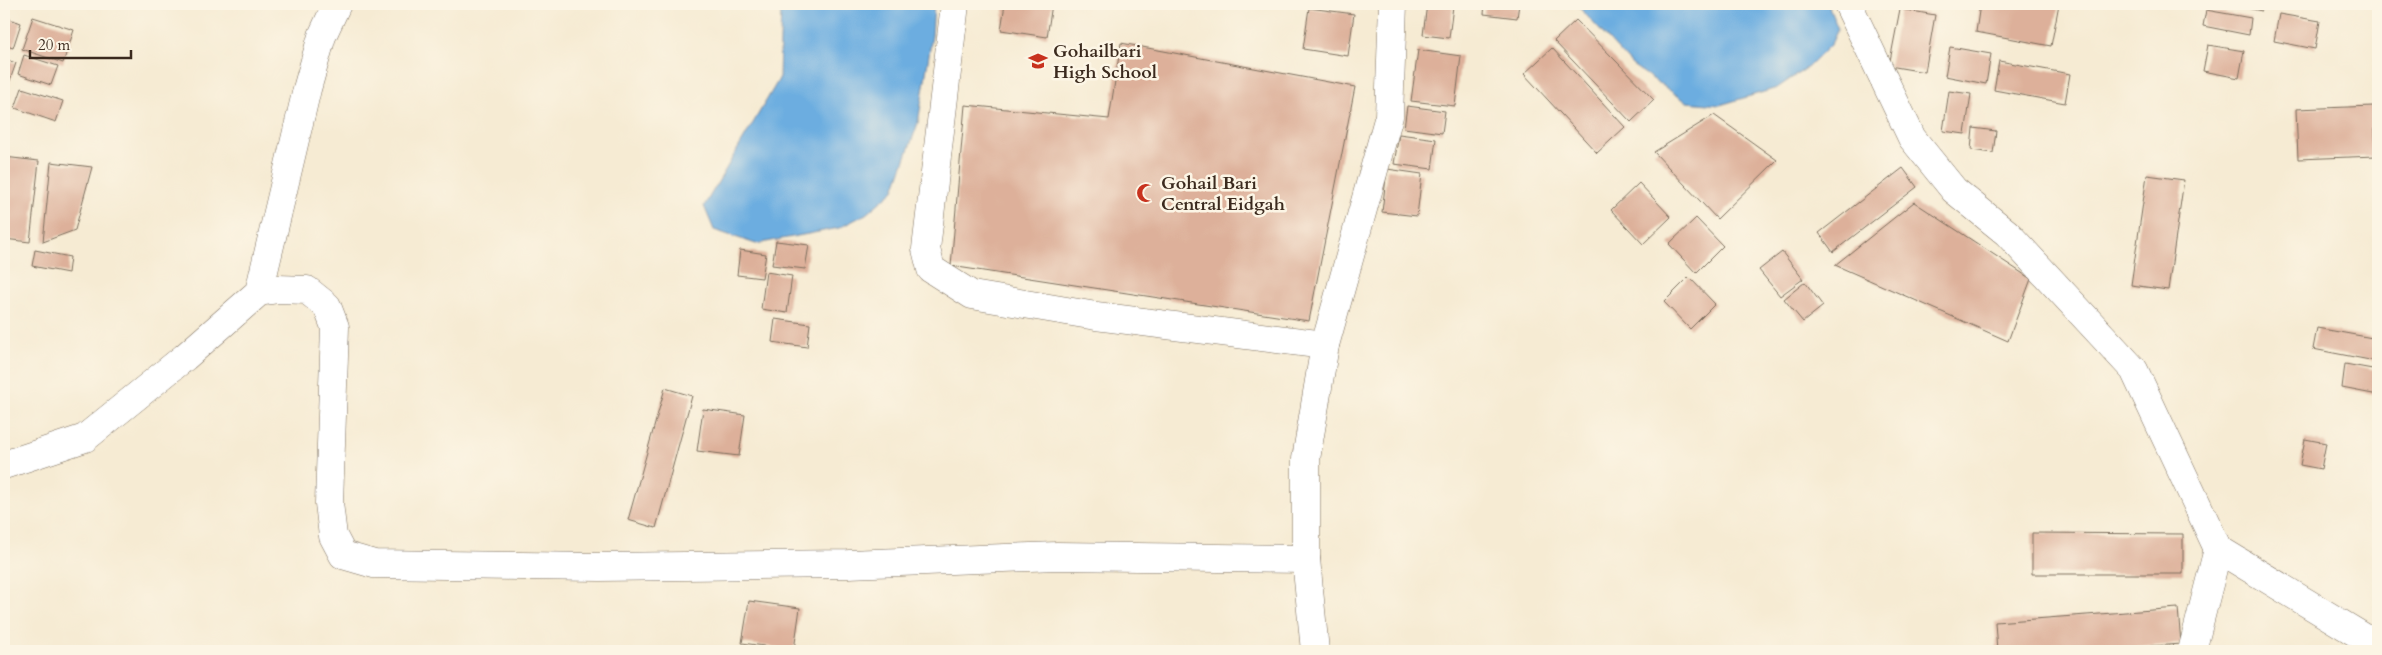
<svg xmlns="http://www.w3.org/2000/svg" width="2382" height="655" font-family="Cardo,serif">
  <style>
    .water { fill: #6cade0; stroke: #546c7f }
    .building { fill: #ddb09a }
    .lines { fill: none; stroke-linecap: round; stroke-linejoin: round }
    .minor-casing { stroke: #7c6e5d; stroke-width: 29 }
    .tertiary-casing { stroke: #7c6e5d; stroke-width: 29 }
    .minor { stroke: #fff; stroke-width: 28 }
    .tertiary { stroke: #fff; stroke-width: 28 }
    .labels { text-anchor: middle; stroke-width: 5; stroke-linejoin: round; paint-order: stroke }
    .poi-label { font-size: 18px; font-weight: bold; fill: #3b2a1e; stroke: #fcf5e5; text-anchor: start }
  </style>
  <rect width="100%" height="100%" fill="#fcf5e5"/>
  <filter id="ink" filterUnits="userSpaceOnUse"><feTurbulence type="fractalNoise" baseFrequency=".02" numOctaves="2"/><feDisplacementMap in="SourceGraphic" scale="10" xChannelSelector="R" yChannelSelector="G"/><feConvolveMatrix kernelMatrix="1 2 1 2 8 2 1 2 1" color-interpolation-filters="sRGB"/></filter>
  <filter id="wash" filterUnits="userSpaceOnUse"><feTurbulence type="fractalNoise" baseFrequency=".0096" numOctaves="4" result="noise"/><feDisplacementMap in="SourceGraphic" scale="20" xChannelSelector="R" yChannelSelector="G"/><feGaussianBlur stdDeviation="1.12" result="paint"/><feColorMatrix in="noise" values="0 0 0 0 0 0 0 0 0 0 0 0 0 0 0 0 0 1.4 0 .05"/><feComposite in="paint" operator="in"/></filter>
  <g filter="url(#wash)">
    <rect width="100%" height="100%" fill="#f6ebd3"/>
    <path class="water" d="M 781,4 L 934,4 L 932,36 L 918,123 L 894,190 L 866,214 L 839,228 L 756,244 L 714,230 L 704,206 L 779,79 Z
      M 1576,4 L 1828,4 L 1838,29 L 1831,44 L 1808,67 L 1777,88 L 1720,105 L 1687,102 L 1632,65 Z"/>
    <g id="blocks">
      <path class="building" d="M 1005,4 L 1052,4 L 1047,37 L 1001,30 Z
        M 1427,4 L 1453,6 L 1449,38 L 1423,35 Z
        M 1485,4 L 1519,4 L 1517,18 L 1484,14 Z
        M 1980,4 L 2059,4 L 2051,46 L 1976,32 Z
        M 2225,4 L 2263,4 L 2262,11 Z
        M 1309,8 L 1354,14 L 1348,56 L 1303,49 Z
        M 1900,9 L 1935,15 L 1925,72 L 1889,66 Z
        M 2206,10 L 2251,18 L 2249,35 L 2203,26 Z
        M 2279,14 L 2320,21 L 2315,49 L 2274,41 Z
        M 4,17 L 21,23 L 13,48 L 4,45 Z
        M 33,17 L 74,30 L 63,63 L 22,49 Z
        M 1576,20 L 1654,100 L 1631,122 L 1554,41 Z
        M 1121,43 L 1355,87 L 1309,321 L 951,266 L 965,105 L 1109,119 Z
        M 2208,45 L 2244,51 L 2239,78 L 2203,71 Z
        M 1950,47 L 1991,54 L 1986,84 L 1945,76 Z
        M 1552,48 L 1625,127 L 1597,153 L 1524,74 Z
        M 1418,50 L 1461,56 L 1455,106 L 1411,101 Z
        M 24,55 L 58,66 L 51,85 L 18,74 Z
        M 4,59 L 16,63 L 9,83 L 4,81 Z
        M 1999,61 L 2070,74 L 2065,103 L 1994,90 Z
        M 22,88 L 63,101 L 56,122 L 15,108 Z
        M 1949,91 L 1971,94 L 1965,134 L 1943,131 Z
        M 1407,106 L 1445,111 L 1442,133 L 1404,128 Z
        M 2374,106 L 2376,156 L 2298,159 L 2296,109 Z
        M 1714,115 L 1777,160 L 1717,219 L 1654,152 Z
        M 1973,128 L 1996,131 L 1993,153 L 1971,150 Z
        M 1399,134 L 1436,139 L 1432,169 L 1394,164 Z
        M 4,157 L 39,161 L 30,242 L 4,239 Z
        M 51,162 L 92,167 L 75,230 L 43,242 Z
        M 1903,168 L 1917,187 L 1833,252 L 1819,233 Z
        M 1387,169 L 1422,174 L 1417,216 L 1382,212 Z
        M 2147,175 L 2184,180 L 2168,290 L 2131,285 Z
        M 1639,183 L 1671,217 L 1643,244 L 1611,210 Z
        M 1914,202 L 2031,279 L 2008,341 L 1835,265 Z
        M 1696,218 L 1723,246 L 1696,273 L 1669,244 Z
        M 776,241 L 809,245 L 805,269 L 772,265 Z
        M 35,250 L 70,257 L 68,273 L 32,266 Z
        M 740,250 L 766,254 L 762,278 L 737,275 Z
        M 1782,252 L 1803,279 L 1780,296 L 1759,270 Z
        M 766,272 L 792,276 L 787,313 L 761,309 Z
        M 1689,277 L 1715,304 L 1690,329 L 1664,302 Z
        M 1805,282 L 1823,306 L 1803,322 L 1784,299 Z
        M 775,319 L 810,324 L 807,347 L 772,342 Z
        M 2317,328 L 2378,339 L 2375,361 L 2313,349 Z
        M 2345,364 L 2378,370 L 2378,395 L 2342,388 Z
        M 665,388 L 692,396 L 656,528 L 628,520 Z
        M 703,409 L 745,415 L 739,456 L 697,451 Z
        M 2305,439 L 2326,443 L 2321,469 L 2300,465 Z
        M 2032,533 L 2183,534 L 2183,574 L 2032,574 Z
        M 749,601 L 800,608 L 794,650 L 742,643 Z
        M 2178,608 L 2181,644 L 2084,651 L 1997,651 L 1995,622 Z"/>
    </g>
  </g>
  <g filter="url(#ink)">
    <use href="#blocks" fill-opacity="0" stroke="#7c6e5d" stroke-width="1"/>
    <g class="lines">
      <g class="minor-casing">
        <path id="minor" d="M 955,4 L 926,249 L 931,269 L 972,295 L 1096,316 L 1325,345
          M 259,292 L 278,289 L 307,290 L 327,306 L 335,327 L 329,503 L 333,536 L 343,555 L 374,564 L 600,567 L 848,564 L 1057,556 L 1306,559
          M 4,465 L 85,438 L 185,357 L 259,292 L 307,89 L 322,36 L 337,4
          M 2192,651 L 2218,549"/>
      </g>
      <g class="tertiary-casing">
        <path id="tertiary" d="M 1848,4 L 1912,138 L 1954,190 L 2007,233 L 2134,370 L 2218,549 L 2378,646
          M 1315,651 L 1306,559 L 1306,459 L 1325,345 L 1389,116 L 1393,4"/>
      </g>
      <use href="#minor" class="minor"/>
      <use href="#tertiary" class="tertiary"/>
    </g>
  </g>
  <defs>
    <g id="school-bare" transform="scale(1.5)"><path d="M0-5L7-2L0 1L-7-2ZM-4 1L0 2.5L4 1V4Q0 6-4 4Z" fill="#c8321e" stroke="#fcf5e5" stroke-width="2.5" paint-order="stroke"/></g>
    <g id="mosque-bare" transform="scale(1.5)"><path d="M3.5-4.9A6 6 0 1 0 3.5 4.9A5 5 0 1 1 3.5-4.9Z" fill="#c8321e" stroke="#fcf5e5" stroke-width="2.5" paint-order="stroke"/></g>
  </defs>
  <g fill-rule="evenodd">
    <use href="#school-bare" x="1038" y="61"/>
    <use href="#mosque-bare" x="1146" y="193"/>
  </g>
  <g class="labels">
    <g class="poi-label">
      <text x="1053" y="57">Gohailbari<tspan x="1053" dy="21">High School</tspan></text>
      <text x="1161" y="189">Gohail Bari<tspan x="1161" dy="21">Central Eidgah</tspan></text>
    </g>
  </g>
  <rect width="2382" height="655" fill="none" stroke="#fcf5e5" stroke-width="20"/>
  <path d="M30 50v8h101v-8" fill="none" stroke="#3b2a1e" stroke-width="2.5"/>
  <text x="38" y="50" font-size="15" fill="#3b2a1e" stroke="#fcf5e5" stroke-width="4" paint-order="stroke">20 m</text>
</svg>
